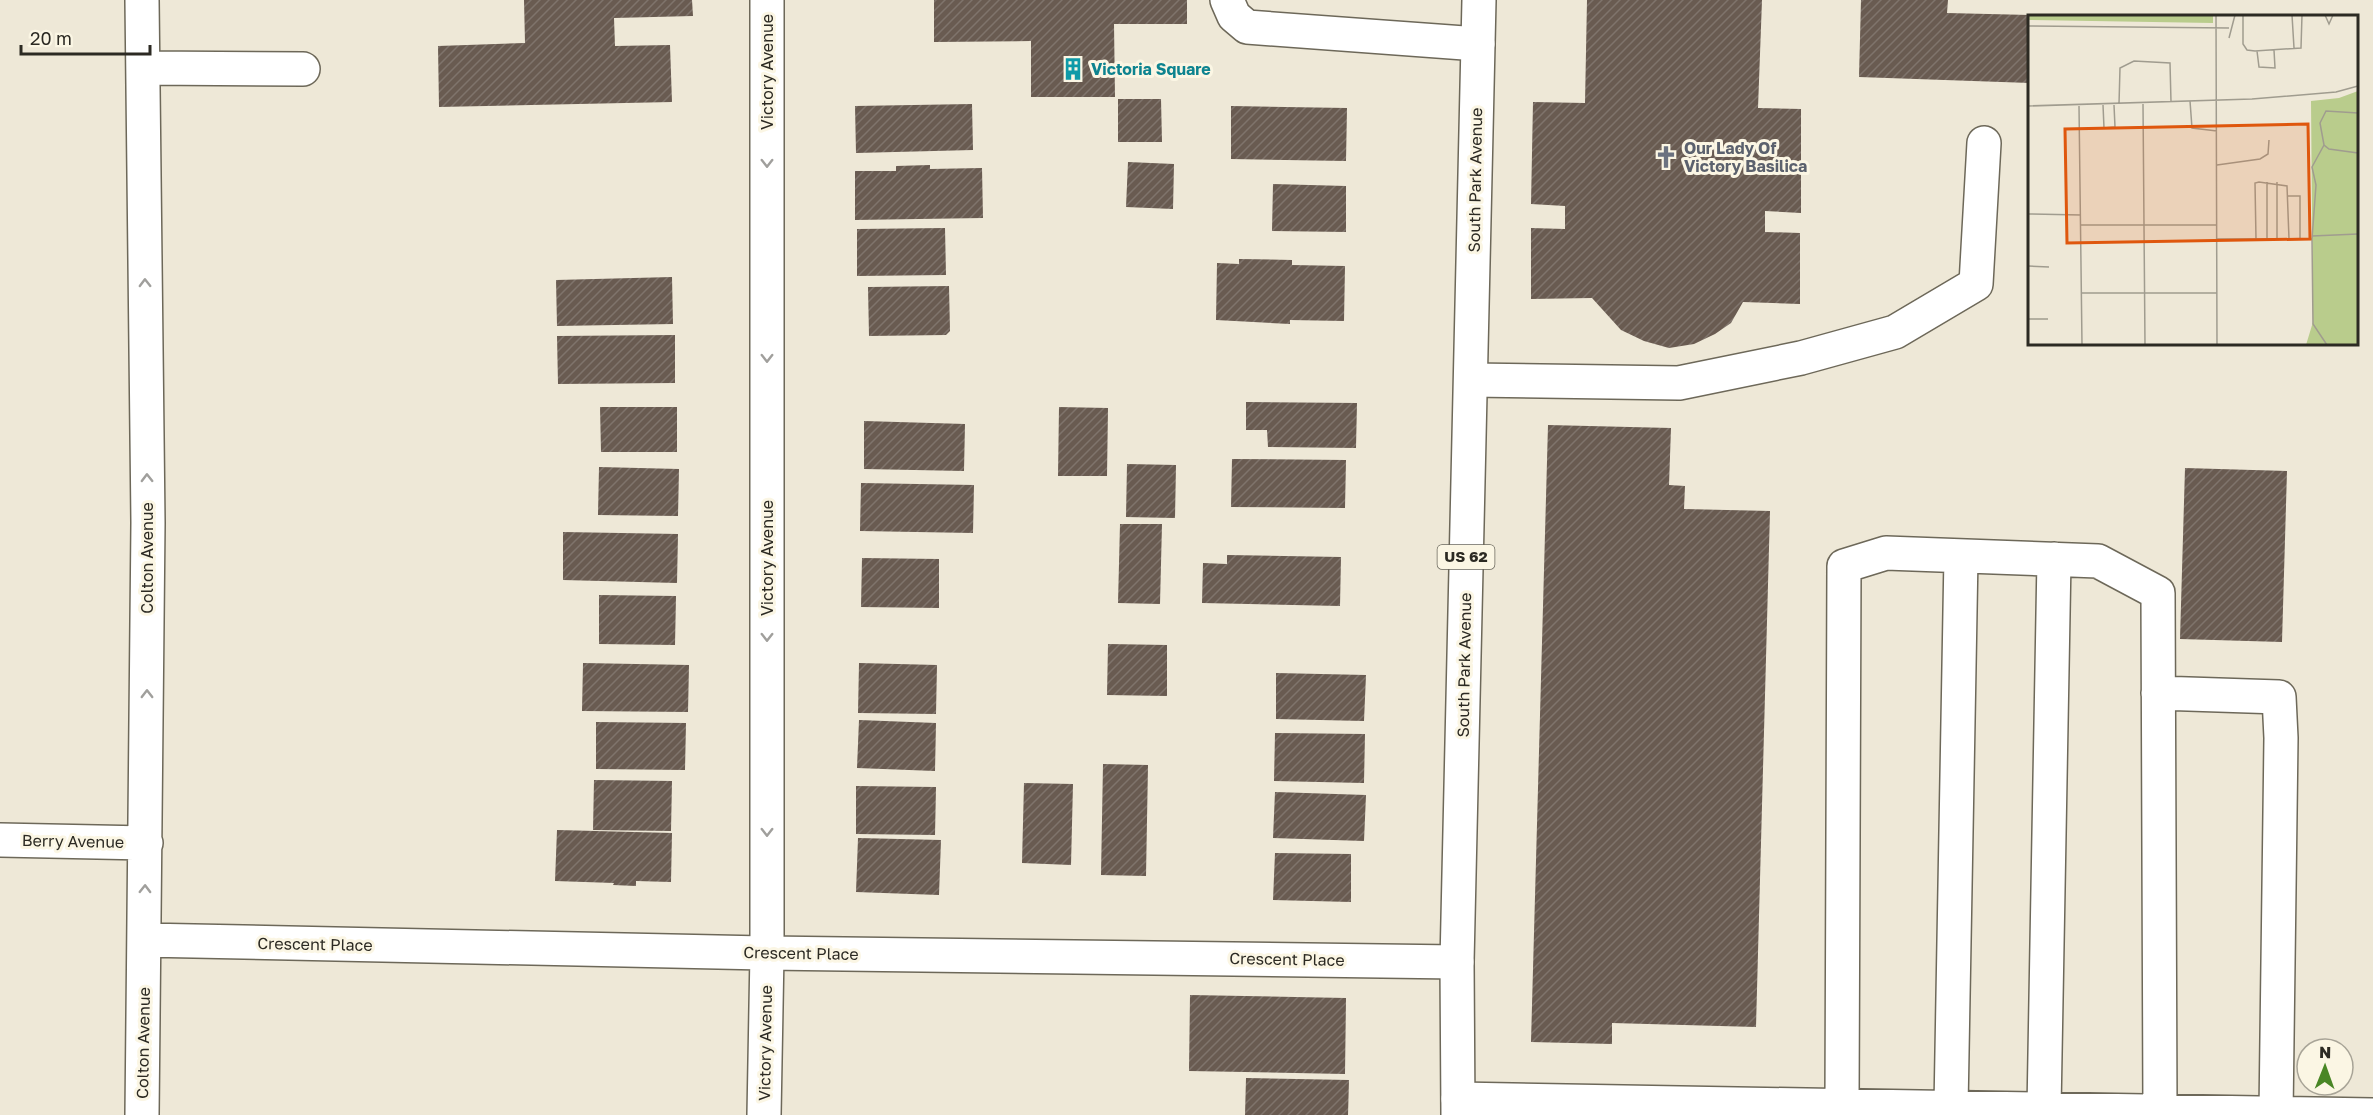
<svg xmlns="http://www.w3.org/2000/svg" width="2373" height="1115" font-family="'Golos Text',sans-serif">
  <style>
    .building { fill: url(#building-hatch) }
    .lines { fill: none; stroke-linecap: round; stroke-linejoin: round }
    .minor-casing { stroke: #6d6859; stroke-width: 36 }
    .major-casing { stroke: #6d6859; stroke-width: 36 }
    .minor { stroke: #fff; stroke-width: 33 }
    .major { stroke: #fff; stroke-width: 33 }
    .oneway { stroke: #a09f9c }
    .labels { text-anchor: middle; stroke-width: 6; stroke-linejoin: round; paint-order: stroke }
    .shield { fill: #fbf6e4; stroke: #6a675d; stroke-width: 1.5 }
    .shield-label { font-size: 15px; font-weight: bold; fill: #2c2a23 }
    .culture-label { font-size: 16px; font-weight: bold; fill: #0d838f; stroke: #fbf6e4; text-anchor: start }
    .street-label { font-size: 16px; fill: #2c2a23; stroke: #fbf6e4 }
    .worship-label { font-size: 16px; font-weight: bold; fill: #5b616d; stroke: #fbf6e4; text-anchor: start }
    .inset-road { fill: none; stroke: #a09c8f; stroke-width: 1.5 }
    .view { fill: #df570d; fill-opacity: 0.15; stroke: #df570d; stroke-width: 3 }
    .inset-edge { fill: none; stroke: #2c2a23; stroke-width: 3 }
  </style>
  <defs>
    <pattern id="building-hatch" width="6" height="6" patternUnits="userSpaceOnUse" patternTransform="scale(1.5)"><rect width="6" height="6" fill="#695b51"/><path d="M-1 1l2-2M0 6l6-6M5 7l2-2" fill="none" stroke="#7f746c"/></pattern>
  </defs>
  <rect width="100%" height="100%" fill="#eee8d7"/>
  <path class="building" d="M 524,0 L 692,0 L 693,16 L 614,18 L 615,46 L 670,45 L 672,102 L 439,107 L 438,46 L 525,43 Z
    M 934,0 L 1187,0 L 1187,24 L 1114,24 L 1115,97 L 1031,97 L 1031,41 L 934,42 Z
    M 1587,0 L 1762,0 L 1758,108 L 1801,109 L 1801,213 L 1765,211 L 1765,232 L 1800,233 L 1800,304 L 1743,302 L 1731,323 L 1715,334 L 1694,344 L 1669,348 L 1644,341 L 1621,330 L 1592,298 L 1531,299 L 1531,228 L 1565,229 L 1565,206 L 1531,204 L 1533,102 L 1585,103 Z
    M 1861,0 L 1948,0 L 1947,13 L 2030,15 L 2030,83 L 1859,77 Z
    M 1118,99 L 1161,99 L 1162,142 L 1118,142 Z
    M 972,104 L 973,150 L 856,153 L 855,106 Z
    M 1231,106 L 1347,108 L 1346,161 L 1231,159 Z
    M 1128,162 L 1174,164 L 1173,209 L 1126,207 Z
    M 930,165 L 930,169 L 982,168 L 983,218 L 855,220 L 855,171 L 896,171 L 896,166 Z
    M 1273,184 L 1346,186 L 1346,232 L 1272,231 Z
    M 945,228 L 946,275 L 857,276 L 857,229 Z
    M 1239,259 L 1292,260 L 1292,265 L 1345,266 L 1344,321 L 1290,320 L 1290,324 L 1216,320 L 1217,263 L 1239,264 Z
    M 672,277 L 673,324 L 557,326 L 556,280 Z
    M 949,286 L 950,331 L 946,335 L 869,336 L 868,287 Z
    M 675,335 L 675,383 L 558,384 L 557,336 Z
    M 1246,402 L 1357,403 L 1356,448 L 1268,447 L 1267,430 L 1246,430 Z
    M 600,407 L 677,407 L 677,452 L 601,452 Z
    M 1059,407 L 1108,408 L 1107,476 L 1058,476 Z
    M 864,421 L 965,424 L 964,471 L 864,469 Z
    M 1548,425 L 1671,428 L 1669,485 L 1685,486 L 1684,509 L 1770,511 L 1756,1027 L 1612,1023 L 1612,1044 L 1531,1042 Z
    M 1232,459 L 1346,460 L 1345,508 L 1231,507 Z
    M 1127,464 L 1176,465 L 1175,518 L 1126,517 Z
    M 599,467 L 679,469 L 678,516 L 598,515 Z
    M 2185,468 L 2287,471 L 2282,642 L 2180,639 Z
    M 861,483 L 974,485 L 973,533 L 860,531 Z
    M 1120,524 L 1162,524 L 1160,604 L 1118,603 Z
    M 563,532 L 678,534 L 677,583 L 563,580 Z
    M 1227,555 L 1341,557 L 1340,606 L 1202,603 L 1203,563 L 1227,564 Z
    M 862,558 L 939,559 L 939,608 L 861,607 Z
    M 599,595 L 676,596 L 675,645 L 599,644 Z
    M 1108,644 L 1167,645 L 1167,696 L 1107,695 Z
    M 583,663 L 689,665 L 688,712 L 582,711 Z
    M 859,663 L 937,665 L 936,714 L 858,713 Z
    M 1276,673 L 1366,675 L 1364,721 L 1276,719 Z
    M 859,720 L 936,723 L 935,771 L 857,768 Z
    M 596,722 L 686,723 L 685,770 L 596,769 Z
    M 1275,733 L 1365,734 L 1364,783 L 1274,781 Z
    M 1103,764 L 1148,765 L 1146,876 L 1101,875 Z
    M 594,780 L 672,781 L 671,831 L 593,830 Z
    M 1024,783 L 1073,784 L 1071,865 L 1022,863 Z
    M 856,786 L 936,787 L 935,835 L 856,834 Z
    M 1275,792 L 1366,795 L 1364,841 L 1273,838 Z
    M 557,830 L 672,833 L 671,882 L 636,881 L 636,886 L 613,885 L 614,883 L 555,881 Z
    M 858,838 L 941,840 L 939,895 L 856,892 Z
    M 1275,853 L 1351,854 L 1351,902 L 1273,900 Z
    M 1190,995 L 1346,998 L 1345,1074 L 1189,1071 Z
    M 1246,1078 L 1349,1080 L 1348,1115 L 1245,1115 Z"/>
  <g class="lines">
    <g class="minor-casing">
      <path id="minor" d="M 1227,0 L 1234,16 L 1247,27 L 1478,44
        M 143,68 L 303,69
        M 1471,380 L 1679,383 L 1801,358 L 1895,332 L 1976,284 L 1984,143
        M 2158,693 L 2279,697 L 2281,738 L 2276,1113
        M 0,840 L 146,843
        M 144,940 L 767,953 L 1457,962
        M 1458,1099 L 2373,1115
        M 1842,1105 L 1844,566 L 1886,553 L 2098,561 L 2158,593 L 2160,1111
        M 1951,1107 L 1961,556
        M 2044,1109 L 2054,559
        M 142,1115 L 148,523 L 142,0
        M 764,1115 L 767,953 L 767,0"/>
    </g>
    <g class="major-casing">
      <path id="major" d="M 1458,1115 L 1457,962 L 1479,0"/>
    </g>
    <use href="#minor" class="minor"/>
    <use href="#major" class="major"/>
  </g>
  <defs><path id="oneway-chevron" d="M-2-3.5L2.5 0L-2 3.5" fill="none" stroke-width="1.6" stroke-linecap="round" stroke-linejoin="round" transform="scale(1.5)"/></defs>
  <g class="oneway">
    <use href="#oneway-chevron" transform="translate(767 163) rotate(90)"/>
    <use href="#oneway-chevron" transform="translate(145 283) rotate(-91)"/>
    <use href="#oneway-chevron" transform="translate(767 358) rotate(90)"/>
    <use href="#oneway-chevron" transform="translate(147 478) rotate(-91)"/>
    <use href="#oneway-chevron" transform="translate(767 637) rotate(90)"/>
    <use href="#oneway-chevron" transform="translate(147 694) rotate(-90)"/>
    <use href="#oneway-chevron" transform="translate(767 832) rotate(90)"/>
    <use href="#oneway-chevron" transform="translate(145 889) rotate(-89)"/>
  </g>
  <defs>
    <g id="building-bare" transform="scale(1.8)"><path d="M-4-6H4V6H1V3H-1V6H-4ZM-2.5-4.3h1.7v1.8h-1.7ZM.8-4.3h1.7v1.8H.8ZM-2.5-1h1.7V.8h-1.7ZM.8-1h1.7V.8H.8Z" fill="#0f9aa8" stroke="#fbf6e4" stroke-width="2.5" paint-order="stroke"/></g>
    <g id="church-bare" transform="scale(1.8)"><path d="M-1.2-6h2.4v3.5h3.3v2.4h-3.3V6h-2.4V-.1h-3.3v-2.4h3.3Z" fill="#6b7280" stroke="#fbf6e4" stroke-width="2.5" paint-order="stroke"/></g>
  </defs>
  <g fill-rule="evenodd">
    <use href="#building-bare" x="1073" y="69"/>
    <use href="#church-bare" x="1666" y="157"/>
  </g>
  <g class="labels">
    <rect class="shield" x="1437.5" y="545" width="57" height="24" rx="4.5"/>
    <g class="shield-label">
      <text x="1466" y="562">US 62</text>
    </g>
    <g class="culture-label">
      <text x="1091" y="75">Victoria Square</text>
    </g>
    <g class="street-label">
      <text transform="translate(767 72) rotate(-90)" y="6">Victory Avenue</text>
      <text transform="translate(1475 180) rotate(-89)" y="6">South Park Avenue</text>
      <text transform="translate(147 558) rotate(-90)" y="6">Colton Avenue</text>
      <text transform="translate(767 558) rotate(-90)" y="6">Victory Avenue</text>
      <text transform="translate(1464 665) rotate(-89)" y="6">South Park Avenue</text>
      <text transform="translate(73 841) rotate(1)" y="6">Berry Avenue</text>
      <text transform="translate(315 944) rotate(1)" y="6">Crescent Place</text>
      <text transform="translate(801 953) rotate(1)" y="6">Crescent Place</text>
      <text transform="translate(1287 959) rotate(1)" y="6">Crescent Place</text>
      <text transform="translate(143 1043) rotate(-89)" y="6">Colton Avenue</text>
      <text transform="translate(765 1043) rotate(-89)" y="6">Victory Avenue</text>
    </g>
    <g class="worship-label">
      <text x="1684" y="154">Our Lady Of<tspan x="1684" dy="18">Victory Basilica</tspan></text>
    </g>
  </g>
  <g transform="translate(2028 15)">
    <rect width="330" height="330" fill="#eee8d7"/>
    <path d="M 330,76 L 330,330 L 278,330 L 285,307 L 283,86 L 311,83 Z" fill="#b9cc8c"/>
    <path d="M 0,0 L 185,0 L 185,8 L 0,5 Z" fill="#b9cc8c"/>
    <path class="inset-road" d="M 188,0 L 189,330M 215,0 L 215,29 L 219,35 L 227,36 L 273,33 L 274,0M 264,0 L 266,33M 297,0 L 301,9 L 305,0M 0,11 L 201,13M 201,23 L 207,0M 229,36 L 231,52 L 247,53 L 246,35M 162,86 L 164,113 L 189,116M 91,89 L 92,53 L 106,46 L 142,48 L 143,87M 115,89 L 117,330M 75,90 L 76,113 L 87,112 L 86,90M 0,91 L 224,84 L 308,77 L 330,71M 51,91 L 54,330M 330,98 L 298,96 L 292,108 L 296,130 L 301,134 L 330,138M 189,150 L 232,144 L 240,139 L 241,125M 239,167 L 239,224M 249,167 L 249,224M 260,181 L 272,181 L 272,224M 0,199 L 53,200M 53,210 L 188,210M 284,221 L 330,219M 189,224 L 284,224 L 285,309 L 299,330M 228,224 L 227,168 L 231,167 L 259,171 L 261,224M 284,224 L 288,170 L 284,152 L 296,130M 0,251 L 21,252M 53,278 L 189,278M 0,304 L 20,304"/>
    <path class="view" d="M 280,109 L 282,224 L 39,228 L 37,114 Z"/>
    <rect width="330" height="330" class="inset-edge"/>
  </g>
  <g transform="translate(2325 1067) rotate(1)"><circle r="28" fill="#fbf6e4" stroke="#a8a497" stroke-width="1.5"/>
  <path d="M0-4.5L10 22L0 15L-10 22Z" fill="#498625"/>
  <text y="-9" font-size="16" font-weight="bold" text-anchor="middle" fill="#2c2a23">N</text>
  </g>
  <path d="M21 45v9h129v-9" fill="none" stroke="#2c2a23" stroke-width="3"/>
  <text x="30" y="45" font-size="18" fill="#2c2a23" stroke="#fbf6e4" stroke-width="4.5" paint-order="stroke">20 m</text>
</svg>
